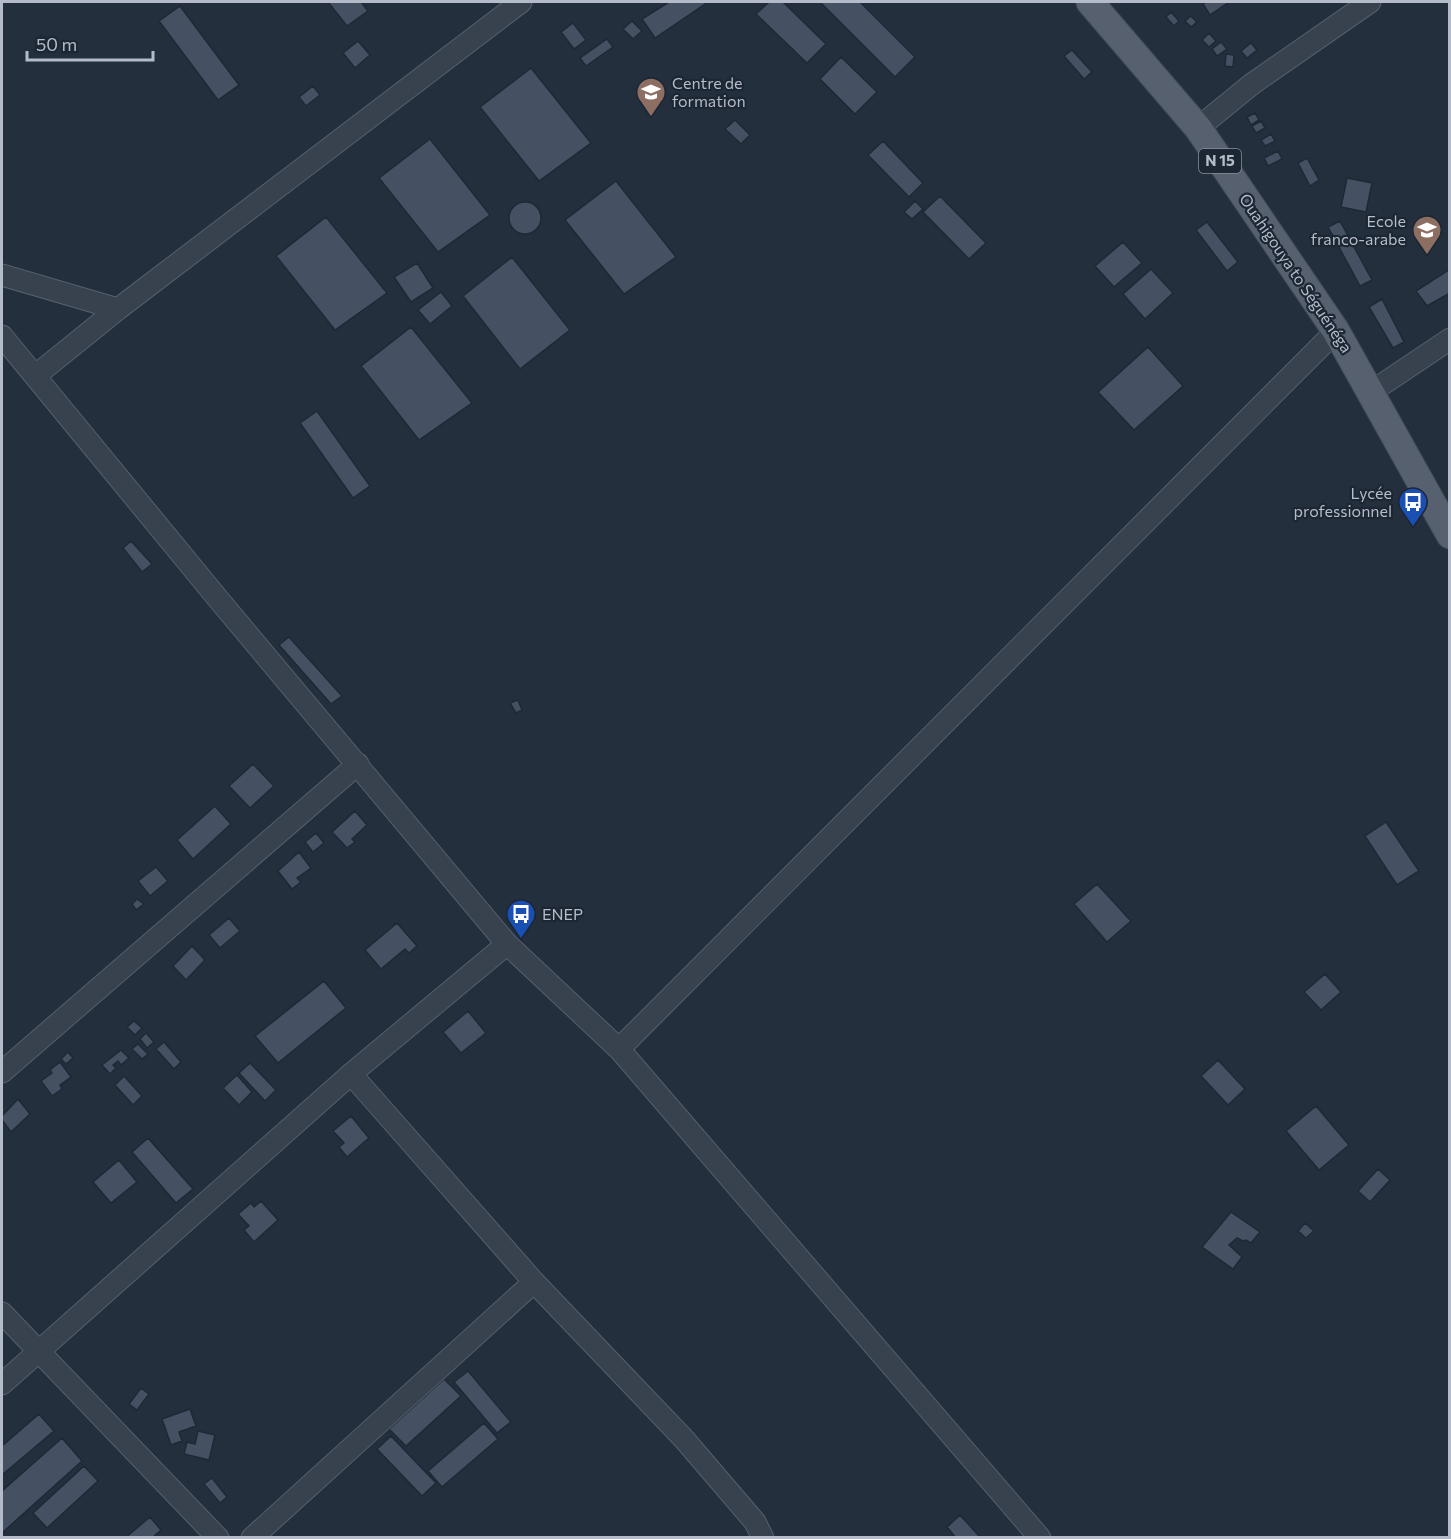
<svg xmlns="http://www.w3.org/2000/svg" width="1451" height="1539" font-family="Commissioner,sans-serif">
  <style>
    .building { fill: #455162; stroke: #1f2835; stroke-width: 1.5 }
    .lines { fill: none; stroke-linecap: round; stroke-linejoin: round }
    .minor-casing { stroke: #565f6c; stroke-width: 23 }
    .major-casing { stroke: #414a57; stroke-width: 29 }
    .minor { stroke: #38414e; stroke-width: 21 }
    .major { stroke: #56606e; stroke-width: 27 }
    .labels { text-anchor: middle; stroke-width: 4.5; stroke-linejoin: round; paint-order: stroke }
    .shield { fill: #1d2633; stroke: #878f9c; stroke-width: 1.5 }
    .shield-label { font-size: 15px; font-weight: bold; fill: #b4bcc9 }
    .poi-label { font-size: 16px; fill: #b4bcc9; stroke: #1d2633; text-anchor: start }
    .street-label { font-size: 16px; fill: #b4bcc9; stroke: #1d2633 }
  </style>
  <rect width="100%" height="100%" fill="#242f3e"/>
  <path class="building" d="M 328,2 L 361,2 L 368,11 L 347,26 Z
    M 669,2 L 708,2 L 655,38 L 642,19 Z
    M 769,2 L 783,2 L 826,44 L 807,63 L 756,14 Z
    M 820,2 L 860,2 L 915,57 L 895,77 Z
    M 1206,2 L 1229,2 L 1210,15 L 1203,4 Z
    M 180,6 L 239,85 L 218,100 L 159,21 Z
    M 1171,12 L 1179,21 L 1174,26 L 1166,17 Z
    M 1191,16 L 1197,22 L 1191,27 L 1185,21 Z
    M 632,21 L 642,31 L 633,39 L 623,29 Z
    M 573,23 L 586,40 L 574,49 L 561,32 Z
    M 1209,33 L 1216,41 L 1209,47 L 1202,40 Z
    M 607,39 L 613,47 L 586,66 L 580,58 Z
    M 358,41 L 370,55 L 355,68 L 343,53 Z
    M 1221,42 L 1227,49 L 1217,56 L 1212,49 Z
    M 1251,43 L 1257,50 L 1247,58 L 1241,51 Z
    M 1072,50 L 1092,72 L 1084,79 L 1064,56 Z
    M 1226,54 L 1234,55 L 1233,67 L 1225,66 Z
    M 841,57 L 877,92 L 855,114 L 820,79 Z
    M 531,68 L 591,143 L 539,181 L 480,107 Z
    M 313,86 L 320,95 L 306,106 L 299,97 Z
    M 1255,113 L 1259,120 L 1251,125 L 1247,117 Z
    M 735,120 L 750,135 L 741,144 L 725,129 Z
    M 1261,121 L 1265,128 L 1256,133 L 1252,126 Z
    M 1271,134 L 1275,141 L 1265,146 L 1261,140 Z
    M 430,139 L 490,215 L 438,252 L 379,178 Z
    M 883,141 L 923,183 L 909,197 L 868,155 Z
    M 1278,151 L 1282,159 L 1268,166 L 1264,158 Z
    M 1307,158 L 1319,180 L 1310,186 L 1298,163 Z
    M 1347,178 L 1372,183 L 1366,212 L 1341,207 Z
    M 616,181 L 676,257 L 624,294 L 565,220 Z
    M 940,196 L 986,243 L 969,259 L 923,212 Z
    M 915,201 L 923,209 L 912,219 L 904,212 Z
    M509 218a16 16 0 1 1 32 0a16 16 0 1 1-32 0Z
    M 326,217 L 387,293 L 335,330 L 276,256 Z
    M 1340,221 L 1372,280 L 1360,286 L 1328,227 Z
    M 1207,222 L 1238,262 L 1227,271 L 1196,230 Z
    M 1123,242 L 1142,263 L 1114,287 L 1095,266 Z
    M 512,257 L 570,330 L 520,369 L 463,296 Z
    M 417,263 L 433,288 L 411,302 L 394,277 Z
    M 1151,269 L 1173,293 L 1145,319 L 1123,294 Z
    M 1450,269 L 1450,293 L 1427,306 L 1416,291 Z
    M 441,292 L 452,306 L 430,324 L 418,310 Z
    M 1382,299 L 1404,342 L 1393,348 L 1369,307 Z
    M 411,327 L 472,403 L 419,440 L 361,366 Z
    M 1148,347 L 1183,386 L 1134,430 L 1098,392 Z
    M 317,411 L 370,486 L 353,498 L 300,423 Z
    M 131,541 L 152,564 L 142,572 L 123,548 Z
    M 289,637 L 342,696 L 331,704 L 279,645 Z
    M 518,700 L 522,710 L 516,713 L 510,703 Z
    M 253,764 L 274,786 L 250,808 L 229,786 Z
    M 215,806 L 231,824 L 193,859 L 177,840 Z
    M 355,811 L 367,825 L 352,839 L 355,842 L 347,848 L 332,832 Z
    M 1386,822 L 1419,871 L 1397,885 L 1365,836 Z
    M 316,833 L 324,843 L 313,852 L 305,842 Z
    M 299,852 L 311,868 L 297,878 L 301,882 L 292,889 L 278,871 Z
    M 156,867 L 168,881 L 150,896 L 138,881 Z
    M 1097,884 L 1131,921 L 1107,942 L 1074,904 Z
    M 137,899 L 144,904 L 136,910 L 132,904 Z
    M 229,918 L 240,931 L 220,948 L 209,935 Z
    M 397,923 L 417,946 L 409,953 L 405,949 L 381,969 L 365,950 Z
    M 192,946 L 205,960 L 186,980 L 173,966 Z
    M 1325,974 L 1341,992 L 1321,1010 L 1304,992 Z
    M 324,981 L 346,1008 L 278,1063 L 255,1036 Z
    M 468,1011 L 486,1033 L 461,1053 L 443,1032 Z
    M 134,1021 L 142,1028 L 135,1035 L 127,1027 Z
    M 146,1033 L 154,1042 L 147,1048 L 140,1039 Z
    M 164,1042 L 181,1062 L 174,1069 L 156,1049 Z
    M 138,1044 L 148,1054 L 142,1059 L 132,1049 Z
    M 121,1050 L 129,1058 L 121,1065 L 118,1061 L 113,1065 L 116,1068 L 110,1074 L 102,1065 Z
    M 68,1052 L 73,1058 L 66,1064 L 61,1059 Z
    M 1218,1060 L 1245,1089 L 1228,1105 L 1201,1076 Z
    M 60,1062 L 71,1077 L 60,1085 L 62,1089 L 52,1096 L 41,1081 L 52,1073 L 50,1070 Z
    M 250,1063 L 276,1090 L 265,1101 L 239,1073 Z
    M 237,1075 L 252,1092 L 239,1105 L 223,1088 Z
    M 124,1076 L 142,1096 L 133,1105 L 115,1085 Z
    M 18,1099 L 30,1114 L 11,1132 L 2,1120 L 2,1116 Z
    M 1316,1106 L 1349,1145 L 1319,1170 L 1286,1131 Z
    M 351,1116 L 369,1138 L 347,1157 L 339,1147 L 344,1143 L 333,1131 Z
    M 148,1138 L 193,1189 L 176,1203 L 132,1152 Z
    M 119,1160 L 137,1182 L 111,1203 L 93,1182 Z
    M 1378,1169 L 1390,1180 L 1370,1202 L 1358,1191 Z
    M 261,1201 L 278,1220 L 254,1242 L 244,1230 L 249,1226 L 238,1214 L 251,1203 L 254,1207 Z
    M 1231,1212 L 1260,1232 L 1251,1243 L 1246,1240 L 1243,1241 L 1237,1238 L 1229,1245 L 1242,1257 L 1233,1269 L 1202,1247 Z
    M 1305,1223 L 1314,1231 L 1306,1238 L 1298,1231 Z
    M 468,1371 L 511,1422 L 497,1433 L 454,1382 Z
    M 444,1379 L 461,1396 L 406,1446 L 389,1429 Z
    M 141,1388 L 149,1394 L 137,1410 L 129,1404 Z
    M 190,1409 L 196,1426 L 179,1432 L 182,1441 L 171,1445 L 162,1419 Z
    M 39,1414 L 54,1431 L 2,1475 L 2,1446 Z
    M 484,1423 L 498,1439 L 442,1487 L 428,1471 Z
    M 198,1431 L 215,1435 L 209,1460 L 184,1454 L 187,1442 L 195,1444 Z
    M 391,1436 L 436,1483 L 422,1496 L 377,1449 Z
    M 62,1438 L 82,1461 L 2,1533 L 2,1491 Z
    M 84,1466 L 98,1481 L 47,1528 L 33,1513 Z
    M 212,1478 L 227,1497 L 220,1503 L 204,1484 Z
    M 960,1515 L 981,1538 L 956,1538 L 947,1527 Z
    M 150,1517 L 161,1530 L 152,1538 L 125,1538 Z"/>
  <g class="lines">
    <g class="minor-casing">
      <path id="minor" d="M 1198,128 L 1252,84 L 1370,2
        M 2,275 L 118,309
        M 2,336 L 219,600 L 507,944 L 619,1049 L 1040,1538
        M 35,376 L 118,309 L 521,2
        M 1371,392 L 1450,339
        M 619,1049 L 1336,331
        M 2,1072 L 358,764
        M 351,1074 L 534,1282 L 684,1439 L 755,1522 L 763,1538
        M 2,1313 L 218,1538
        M 2,1384 L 351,1074 L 507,944
        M 252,1538 L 534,1282"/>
    </g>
    <g class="major-casing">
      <path id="major" d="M 1090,2 L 1198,128 L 1336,331 L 1450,535"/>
    </g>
    <use href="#minor" class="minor"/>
    <use href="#major" class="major"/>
  </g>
  <defs>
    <g id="university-pin" transform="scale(1.5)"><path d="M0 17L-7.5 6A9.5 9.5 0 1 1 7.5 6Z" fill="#8d6e63" stroke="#1d2633"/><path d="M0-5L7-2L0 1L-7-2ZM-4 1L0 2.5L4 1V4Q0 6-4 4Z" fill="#fff"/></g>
    <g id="school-pin" transform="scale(1.5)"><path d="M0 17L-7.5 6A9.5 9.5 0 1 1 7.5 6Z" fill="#8d6e63" stroke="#1d2633"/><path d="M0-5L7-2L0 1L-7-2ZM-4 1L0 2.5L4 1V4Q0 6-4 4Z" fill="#fff"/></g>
    <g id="bus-pin" transform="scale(1.5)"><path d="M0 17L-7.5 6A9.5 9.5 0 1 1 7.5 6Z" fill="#1a4fb4" stroke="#1d2633"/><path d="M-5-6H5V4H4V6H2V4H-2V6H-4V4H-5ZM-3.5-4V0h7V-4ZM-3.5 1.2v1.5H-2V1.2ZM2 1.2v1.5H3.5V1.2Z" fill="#fff"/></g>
  </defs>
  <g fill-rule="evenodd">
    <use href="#university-pin" x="651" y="92"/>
    <use href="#school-pin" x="1427" y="230"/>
    <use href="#bus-pin" x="1413" y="502"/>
    <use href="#bus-pin" x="521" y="914"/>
  </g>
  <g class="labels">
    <rect class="shield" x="1199" y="149" width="42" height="24" rx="4.5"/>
    <g class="shield-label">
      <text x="1220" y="166">N 15</text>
    </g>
    <g class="poi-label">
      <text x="672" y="89">Centre de<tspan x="672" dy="18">formation</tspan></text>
      <text x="1406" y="227" text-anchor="end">Ecole<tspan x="1406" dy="18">franco-arabe</tspan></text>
      <text x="1392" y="499" text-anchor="end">Lycée<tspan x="1392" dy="18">professionnel</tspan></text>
      <text x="542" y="920">ENEP</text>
    </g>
    <g class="street-label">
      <text transform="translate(1296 273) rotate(56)" y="6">Ouahigouya to Séguénéga</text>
    </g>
  </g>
  <rect width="1451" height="1539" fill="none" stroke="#b4bcc9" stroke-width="6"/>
  <path d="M27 51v9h126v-9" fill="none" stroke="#b4bcc9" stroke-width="3"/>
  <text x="36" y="51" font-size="18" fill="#b4bcc9" stroke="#1d2633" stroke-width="4.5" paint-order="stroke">50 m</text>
</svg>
